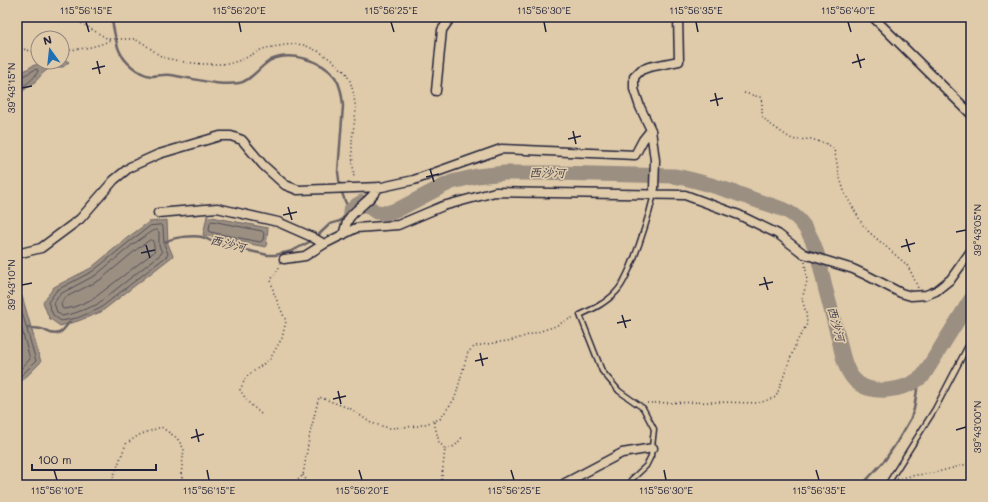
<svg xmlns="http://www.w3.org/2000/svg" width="988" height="502" font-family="Mali,'LXGW WenKai TC',sans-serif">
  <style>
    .water { fill: #9b8f82; stroke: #6b6366 }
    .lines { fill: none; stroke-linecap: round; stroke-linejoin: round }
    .shore { stroke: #524e57; stroke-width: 1 }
    .stream { stroke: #6b6366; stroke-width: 2.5 }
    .river { stroke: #9b8f82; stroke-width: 15 }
    .service-casing { stroke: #22223b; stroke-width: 7 }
    .minor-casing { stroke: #22223b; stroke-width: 11 }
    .path { stroke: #22223b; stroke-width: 1.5; stroke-dasharray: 1 3; stroke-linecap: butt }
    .service { stroke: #dfcbaa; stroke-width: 4 }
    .minor { stroke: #dfcbaa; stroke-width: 8 }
    .ticks { fill: none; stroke: #22223b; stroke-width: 1.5 }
    .labels { text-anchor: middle; stroke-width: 3.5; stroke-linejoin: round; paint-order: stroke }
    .water-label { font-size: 12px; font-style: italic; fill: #403d4d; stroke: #dfcbaa }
    .neatline { fill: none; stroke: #22223b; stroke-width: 1.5 }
    .ticks-label { font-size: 10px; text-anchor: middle; fill: #22223b }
  </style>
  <rect width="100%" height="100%" fill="#dfcbaa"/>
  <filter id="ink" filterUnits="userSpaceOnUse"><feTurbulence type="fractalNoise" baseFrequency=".025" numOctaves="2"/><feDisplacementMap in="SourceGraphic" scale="8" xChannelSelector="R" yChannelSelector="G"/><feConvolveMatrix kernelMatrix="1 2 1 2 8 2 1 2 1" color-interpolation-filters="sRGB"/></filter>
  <g filter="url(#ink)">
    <path class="water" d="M 62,58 L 69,62 L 63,67 L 51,67 L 43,73 L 36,81 L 23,91 L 17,92 L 17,74 C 23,72 27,69 32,66 C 42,62 52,62 62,62 Z
      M 207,216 L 268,228 L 266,247 L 203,235 Z
      M 167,220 L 168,244 L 173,256 L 101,312 L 78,321 L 60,326 L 49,318 L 43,302 L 54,287 L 91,268 L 127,238 L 149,222 Z
      M 22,296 L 41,362 L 17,386 L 17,297 Z"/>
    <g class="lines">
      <path class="shore" d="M 17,77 C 25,77 30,71 37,69 L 38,71 C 35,78 25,87 17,88
        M 212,221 L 262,231 L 264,233 L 263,240 L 260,242 L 210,232 L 209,230 L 210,223 Z
        M 161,225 L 163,227 L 164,244 L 168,254 L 167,256 L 99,309 L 77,318 L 61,321 L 53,315 L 48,302 L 57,290 L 93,271 L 129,242 L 150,226 Z
        M 157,230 L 159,232 L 159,246 L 162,252 L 161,254 L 96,305 L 75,313 L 62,316 L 57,312 L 54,303 L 60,294 L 96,275 L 132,245 L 152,231 Z
        M 150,240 L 152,240 C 154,242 155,250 154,252 L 93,299 L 74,307 L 64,309 L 62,308 L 61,304 L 64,298 L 100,280 L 136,250 Z
        M 17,301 L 19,302 L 36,361 L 17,380
        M 17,312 L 30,359 L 17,373"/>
      <path class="stream" d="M 111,17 C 114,28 115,40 119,50 C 124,62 138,74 151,76 C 155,76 159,75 163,75 C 170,74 176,76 182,77 C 200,80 220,86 239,83 C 251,81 260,66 271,60 C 290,51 322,60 335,77 C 341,86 342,96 343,106 L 338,172 C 339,185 343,199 350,211 L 340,221 L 330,224 L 313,240 L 292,251 L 275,255 L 268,255 C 251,251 233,248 216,243 C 211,242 207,238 202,237 C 195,235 171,237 166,242
        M 27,328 C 32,328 36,328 41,329 C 47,330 51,336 59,333 C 64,331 66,325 70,322
        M 862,485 L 885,460 L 897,442 L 911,418 L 914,409 L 917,390 L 923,376"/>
      <path class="river" d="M 350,211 L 357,205 L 362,202 L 376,212 L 387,213 L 401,208 L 439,188 L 452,182 L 477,176 L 505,173 L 555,173 L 674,176 C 703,181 731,191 758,201 C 772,206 789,209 799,220 C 816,238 820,264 825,287 C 830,305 834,322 839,340 C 842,352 844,367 852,377 C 860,388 874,391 887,390 C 901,389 912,385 923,376 L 971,299"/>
      <g class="service-casing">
        <path id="service" d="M 629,485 L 631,480 L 646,466 L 651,456 L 654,429 L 643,408 L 619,391 L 602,371 L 580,315 C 593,309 606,303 616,292 C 623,285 626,276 630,268 C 640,244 648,219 654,194
          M 887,485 L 935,409 L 971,340"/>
      </g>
      <g class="minor-casing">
        <path id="minor" d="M 873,17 L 971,114
          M 436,91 L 442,30 L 451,17
          M 654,188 L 655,160 L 651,130 L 640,107 L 634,89 L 634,77 L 641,70 L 649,67 L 679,61 L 678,17
          M 158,213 L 217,208 L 278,222 L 312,237 L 324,244
          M 343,235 C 345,229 346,222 350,217 C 359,206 371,200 379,187
          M 17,254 L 41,248 L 80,219 L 114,180 L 130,167 L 159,154 L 220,136 L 231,136 L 242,140 L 263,165 L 285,185 L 298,190 L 382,187 L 414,180 L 501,149 L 635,155 L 643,140 L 651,130
          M 284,259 L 305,256 L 324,244 L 356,228 L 398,225 L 443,206 L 495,192 L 685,195 L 739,215 L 778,234 L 804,254 L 853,269 L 868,276 L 901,293 L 911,296 L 926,295 L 936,291 L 951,279 L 971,251
          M 565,483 L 622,453 L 653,448"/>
      </g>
      <path class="path" d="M 71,17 L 108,39 L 134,39 L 143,43 L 159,55 L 165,58 L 184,62 L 203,64 L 228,64 L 244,59 L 258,51 L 266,48 L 285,45 L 296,44 L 304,45 L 320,52 L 334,62 L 346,73 L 350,81 L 353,91 L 356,110 L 352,140 L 352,150 L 354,179
        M 17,46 L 20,48 L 38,53
        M 62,51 C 78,49 96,48 110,40
        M 744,93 L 760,97 L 762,102 L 762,112 L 763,117 L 767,122 L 790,138 L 796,140 L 811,139 L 827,144 L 833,148 L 835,153 L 839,175 L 845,194 L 863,225 L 869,232 L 907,265 L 912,274 L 918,288
        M 647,403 L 716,402 L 759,403 L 776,397 L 796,343 L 807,324 L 806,313 L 802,299 L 807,281 L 805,262
        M 261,414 L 248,402 L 240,390 L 246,377 L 270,359 L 282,338 L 286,321 L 274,294 L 271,280 L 280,266
        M 434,422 L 439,442 L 445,449 L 441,485
        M 445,449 L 455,446 L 464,435
        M 303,475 L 307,481 L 307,485
        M 897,479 L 916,475 L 934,473 L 971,463
        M 110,485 L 126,444 L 139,435 L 161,427 L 177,438 L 184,449 L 181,475 L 184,485
        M 292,485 L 303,475 L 310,433 L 319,397 L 351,409 L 371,423 L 389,428 L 419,426 L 440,419 L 455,398 L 468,352 L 475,346 L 513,340 L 553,327 L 574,317"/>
      <use href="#service" class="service"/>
      <use href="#minor" class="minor"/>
    </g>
  </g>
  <path class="ticks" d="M 86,22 L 89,32M 239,22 L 241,32M 391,22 L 394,32M 544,22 L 546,32M 696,22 L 698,32M 848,22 L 851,32M 857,54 L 861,68M 97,61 L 100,74M 852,63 L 865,59M 92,69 L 105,66M 22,88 L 32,86M 715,93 L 718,106M 710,101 L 723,98M 573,131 L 576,144M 568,139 L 581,136M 430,169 L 434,182M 426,177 L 439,174M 288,207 L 292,220M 283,215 L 297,212M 956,232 L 966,230M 906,239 L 910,252M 146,245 L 150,258M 901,247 L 915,243M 141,253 L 155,250M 764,277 L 768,290M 22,285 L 32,283M 759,285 L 773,282M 622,315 L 626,328M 617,323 L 631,320M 480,353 L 483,366M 475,361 L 488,358M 338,391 L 341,404M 333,399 L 346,396M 196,429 L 199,442M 956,430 L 966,427M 191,438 L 204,434M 54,470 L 57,480M 207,470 L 209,480M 359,470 L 362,480M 511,470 L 514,480M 664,470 L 666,480M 816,470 L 819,480"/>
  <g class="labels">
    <g class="water-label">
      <text transform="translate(547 173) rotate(1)" y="4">西沙河</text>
      <text transform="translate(228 244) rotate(14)" y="4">西沙河</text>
      <text transform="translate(836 324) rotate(75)" y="4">西沙河</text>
    </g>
  </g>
  <rect width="988" height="502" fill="none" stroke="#dfcbaa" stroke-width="44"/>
  <g transform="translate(50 50) rotate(345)"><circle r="19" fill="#dfcbaa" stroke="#93877e"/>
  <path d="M0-3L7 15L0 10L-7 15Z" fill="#1f6fb2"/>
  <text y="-6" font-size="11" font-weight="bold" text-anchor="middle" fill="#22223b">N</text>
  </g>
  <path d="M32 464v6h124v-6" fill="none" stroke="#22223b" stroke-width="2"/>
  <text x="38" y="464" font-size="12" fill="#22223b" stroke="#dfcbaa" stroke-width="3" paint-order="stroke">100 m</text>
  <rect x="22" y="22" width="944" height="458" class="neatline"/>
  <g class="ticks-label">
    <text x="86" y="14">115°56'15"E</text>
    <text x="239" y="14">115°56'20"E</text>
    <text x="391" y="14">115°56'25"E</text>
    <text x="544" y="14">115°56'30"E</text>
    <text x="696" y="14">115°56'35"E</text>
    <text x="848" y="14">115°56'40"E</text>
    <text transform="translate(11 88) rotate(-90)" y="4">39°43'15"N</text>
    <text transform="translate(977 230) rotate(-90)" y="4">39°43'05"N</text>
    <text transform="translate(11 285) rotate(-90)" y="4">39°43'10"N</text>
    <text transform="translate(977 427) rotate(-90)" y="4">39°43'00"N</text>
    <text x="57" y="494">115°56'10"E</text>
    <text x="209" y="494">115°56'15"E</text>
    <text x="362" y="494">115°56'20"E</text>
    <text x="514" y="494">115°56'25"E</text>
    <text x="666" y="494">115°56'30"E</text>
    <text x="819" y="494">115°56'35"E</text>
  </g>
</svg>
